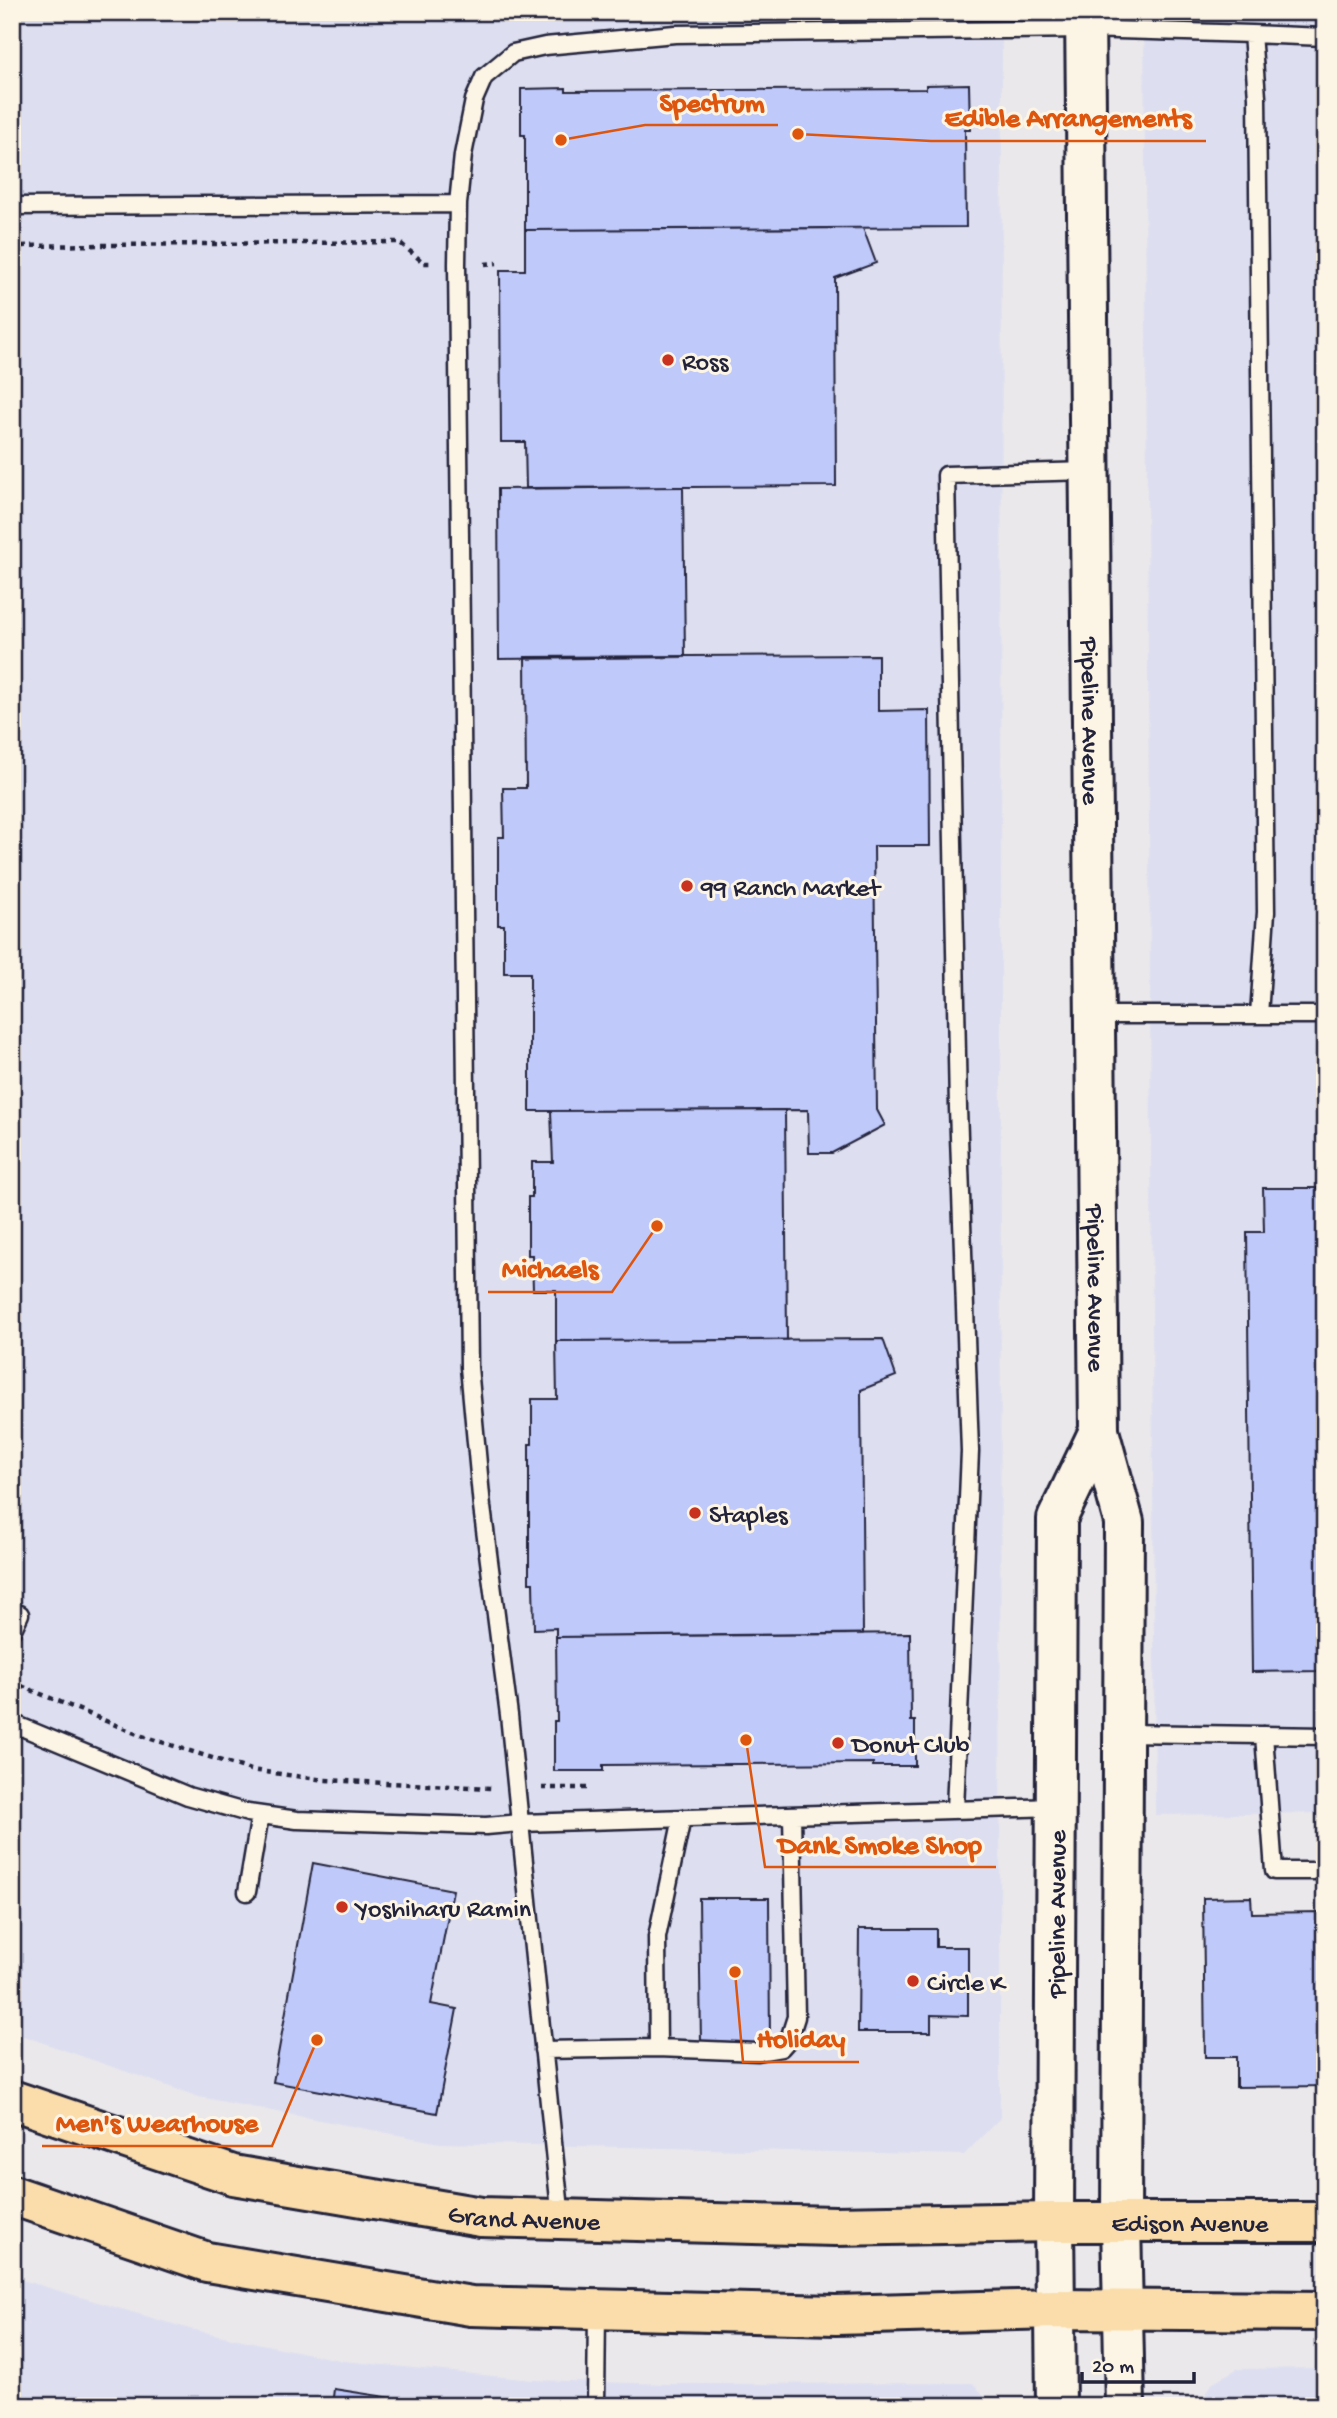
<svg xmlns="http://www.w3.org/2000/svg" width="1337" height="2418" font-family="'Gochi Hand',sans-serif">
  <style>
    .built { fill: #dddff0 }
    .building { fill: #bfc9fa; stroke: #22223b; stroke-width: 2 }
    .lines { fill: none; stroke-linecap: round; stroke-linejoin: round }
    .service-casing { stroke: #22223b; stroke-width: 21 }
    .secondary-casing { stroke: #22223b; stroke-width: 44 }
    .primary-casing { stroke: #22223b; stroke-width: 44 }
    .path { stroke: #22223b; stroke-width: 4.5; stroke-dasharray: 5 5; stroke-linecap: butt }
    .service { stroke: #fcf5e5; stroke-width: 16 }
    .secondary { stroke: #fcf5e5; stroke-width: 38 }
    .primary { stroke: #faddab; stroke-width: 38 }
    .poi-dot { fill: #c8321e; stroke: #fcf5e5; stroke-width: 2.5 }
    .labels { text-anchor: middle; stroke-width: 6; stroke-linejoin: round; paint-order: stroke }
    .poi-label { font-size: 26px; fill: #22223b; stroke: #fcf5e5; text-anchor: start }
    .street-label { font-size: 26px; fill: #22223b; stroke: #fcf5e5 }
    .leader { fill: none; stroke: #de560e; stroke-width: 2.5 }
    .callout-dot { fill: #de560e; stroke: #fcf5e5; stroke-width: 2.5 }
    .callout-label { font-size: 28px; text-anchor: middle; font-weight: bold; fill: #de560e; stroke: #fcf5e5; stroke-width: 6; stroke-linejoin: round; paint-order: stroke }
  </style>
  <rect width="100%" height="100%" fill="#eae8eb"/>
  <filter id="ink" filterUnits="userSpaceOnUse"><feTurbulence type="fractalNoise" baseFrequency=".0143" numOctaves="2"/><feDisplacementMap in="SourceGraphic" scale="14" xChannelSelector="R" yChannelSelector="G"/><feConvolveMatrix kernelMatrix="1 2 1 2 8 2 1 2 1" color-interpolation-filters="sRGB"/></filter>
  <g filter="url(#ink)">
    <path class="built" d="M 12,12 L 1002,12 L 1000,2118 L 964,2155 L 440,2143 L 199,2097 L 12,2032 Z
      M 1144,12 L 1325,12 L 1325,1813 L 1155,1815 Z
      M 12,2277 L 190,2329 L 344,2361 L 533,2380 L 669,2384 L 973,2383 L 993,2406 L 12,2406 Z
      M 1325,2368 L 1325,2406 L 1199,2406 L 1213,2382 L 1237,2369 Z"/>
    <path class="building" d="M 969,84 L 970,130 L 965,130 L 966,227 L 525,230 L 525,135 L 521,135 L 521,89 L 566,88 L 566,91 L 926,89 L 926,85 Z
      M 863,228 L 876,263 L 835,278 L 836,486 L 526,488 L 525,442 L 501,442 L 500,270 L 525,270 L 525,230 Z
      M 683,487 L 685,657 L 499,659 L 498,489 Z
      M 878,655 L 878,711 L 929,710 L 930,846 L 874,846 L 877,1110 L 885,1125 L 832,1153 L 809,1153 L 808,1110 L 530,1111 L 530,973 L 504,973 L 504,925 L 498,925 L 498,837 L 504,837 L 503,788 L 526,788 L 525,657 Z
      M 785,1110 L 787,1340 L 556,1341 L 556,1290 L 533,1290 L 532,1255 L 528,1255 L 528,1197 L 532,1197 L 532,1162 L 553,1162 L 551,1111 Z
      M 1263,1188 L 1325,1188 L 1325,1671 L 1252,1672 L 1247,1232 L 1264,1232 Z
      M 883,1339 L 896,1376 L 861,1390 L 863,1634 L 556,1637 L 556,1628 L 534,1629 L 533,1583 L 529,1583 L 529,1444 L 532,1444 L 532,1399 L 557,1399 L 556,1341 Z
      M 910,1633 L 911,1721 L 915,1721 L 915,1766 L 873,1766 L 873,1763 L 603,1765 L 603,1771 L 554,1771 L 554,1721 L 557,1721 L 556,1637 Z
      M 313,1863 L 453,1890 L 431,2004 L 457,2009 L 437,2113 L 273,2082 Z
      M 1251,1897 L 1252,1913 L 1325,1912 L 1325,2086 L 1236,2087 L 1236,2057 L 1205,2057 L 1203,1898 Z
      M 699,1898 L 769,1898 L 770,2045 L 701,2045 Z
      M 859,1929 L 936,1929 L 936,1947 L 968,1947 L 968,2016 L 931,2015 L 931,2032 L 858,2032 Z
      M 334,2389 L 444,2406 L 332,2406 Z"/>
    <g class="lines">
      <g class="service-casing">
        <path id="service" d="M 1252,34 L 1325,37
          M 12,206 L 458,204
          M 1095,1015 L 1325,1015
          M 12,1631 L 20,1614
          M 12,1723 L 188,1796 L 248,1813 L 297,1820 L 486,1826 L 520,1823 L 561,2219
          M 1123,1733 L 1325,1736
          M 1264,1735 L 1274,1871 L 1325,1871
          M 1055,1807 L 520,1823 L 509,1715 L 482,1507 L 469,1367 L 457,264 L 458,204 L 463,155 L 474,100 L 484,77 L 513,53 L 545,46 L 675,34 L 1085,29 L 1252,34 L 1257,97 L 1266,912 L 1259,1015
          M 955,1810 L 970,1451 L 958,1108 L 946,475 L 1090,471
          M 247,1892 L 260,1815
          M 658,2048 L 657,1937 L 682,1818
          M 543,2050 L 658,2048 L 758,2052 L 781,2048 L 789,2039 L 796,2017 L 792,1815
          M 596,2406 L 597,2309"/>
      </g>
      <g class="secondary-casing">
        <g id="secondary">
          <path id="s1" d="M 1085,12 L 1099,1431 L 1124,1522 L 1121,2222 L 1125,2406"/>
          <path id="s2" d="M 1056,2406 L 1054,2222 L 1057,1519 L 1099,1431"/>
        </g>
      </g>
      <g class="primary-casing">
        <g id="primary">
          <path id="s3" d="M 12,2100 L 233,2175 L 481,2217 L 835,2226 L 1054,2222 L 1325,2222"/>
          <path d="M 12,2195 L 207,2262 L 471,2306 L 836,2315 L 1055,2309 L 1325,2311"/>
        </g>
      </g>
      <path class="path" d="M 12,246 L 399,242 L 424,263 L 430,263
        M 485,264 L 497,263
        M 12,1682 L 142,1736 L 251,1770 L 325,1780 L 492,1788
        M 542,1788 L 587,1788"/>
      <use href="#service" class="service"/>
      <use href="#secondary" class="secondary"/>
      <use href="#primary" class="primary"/>
    </g>
  </g>
  <g class="poi-dot">
    <circle cx="668" cy="360" r="7"/>
    <circle cx="687" cy="886" r="7"/>
    <circle cx="695" cy="1513" r="7"/>
    <circle cx="838" cy="1743" r="7"/>
    <circle cx="342" cy="1907" r="7"/>
    <circle cx="913" cy="1981" r="7"/>
  </g>
  <g class="labels">
    <g class="poi-label">
      <text x="682" y="369">Ross</text>
      <text x="701" y="895">99 Ranch Market</text>
      <text x="709" y="1522">Staples</text>
      <text x="852" y="1752">Donut Club</text>
      <text x="356" y="1916">Yoshiharu Ramin</text>
      <text x="927" y="1990">Circle K</text>
    </g>
    <g class="street-label">
      <text dy="9" stroke="none"><textPath href="#s1" startOffset="709">Pipeline Avenue</textPath></text>
      <text dy="9" stroke="none"><textPath href="#s1" startOffset="1276">Pipeline Avenue</textPath></text>
      <text dy="9" stroke="none"><textPath href="#s2" startOffset="492">Pipeline Avenue</textPath></text>
      <text dy="9" stroke="none"><textPath href="#s3" startOffset="528">Grand Avenue</textPath></text>
      <text dy="9" stroke="none"><textPath href="#s3" startOffset="1194">Edison Avenue</textPath></text>
    </g>
  </g>
  <path class="leader" d="M561 140L645 125H778M798 134L931 141H1206M657 1226L612 1292H488M746 1740L765 1867H996M735 1972L743 2062H859M317 2040L272 2146H42"/>
  <g class="callout-dot">
    <circle cx="561" cy="140" r="7"/>
    <circle cx="798" cy="134" r="7"/>
    <circle cx="657" cy="1226" r="7"/>
    <circle cx="746" cy="1740" r="7"/>
    <circle cx="735" cy="1972" r="7"/>
    <circle cx="317" cy="2040" r="7"/>
  </g>
  <g class="callout-label">
    <text x="712" y="111">Spectrum</text>
    <text x="1068" y="126">Edible Arrangements</text>
    <text x="550" y="1277">Michaels</text>
    <text x="880" y="1853">Dank Smoke Shop</text>
    <text x="801" y="2047">Holiday</text>
    <text x="157" y="2131">Men's Wearhouse</text>
  </g>
  <rect width="1337" height="2418" fill="none" stroke="#fcf5e5" stroke-width="42"/>
  <rect x="21" y="21" width="1295" height="2376" fill="none" stroke="#22223b" stroke-width="2.5" filter="url(#ink)"/>
  <path d="M1082 2372v10h112v-10" fill="none" stroke="#22223b" stroke-width="3.5"/>
  <text x="1092" y="2372" font-size="21" fill="#22223b" stroke="#fcf5e5" stroke-width="5" paint-order="stroke">20 m</text>
</svg>
